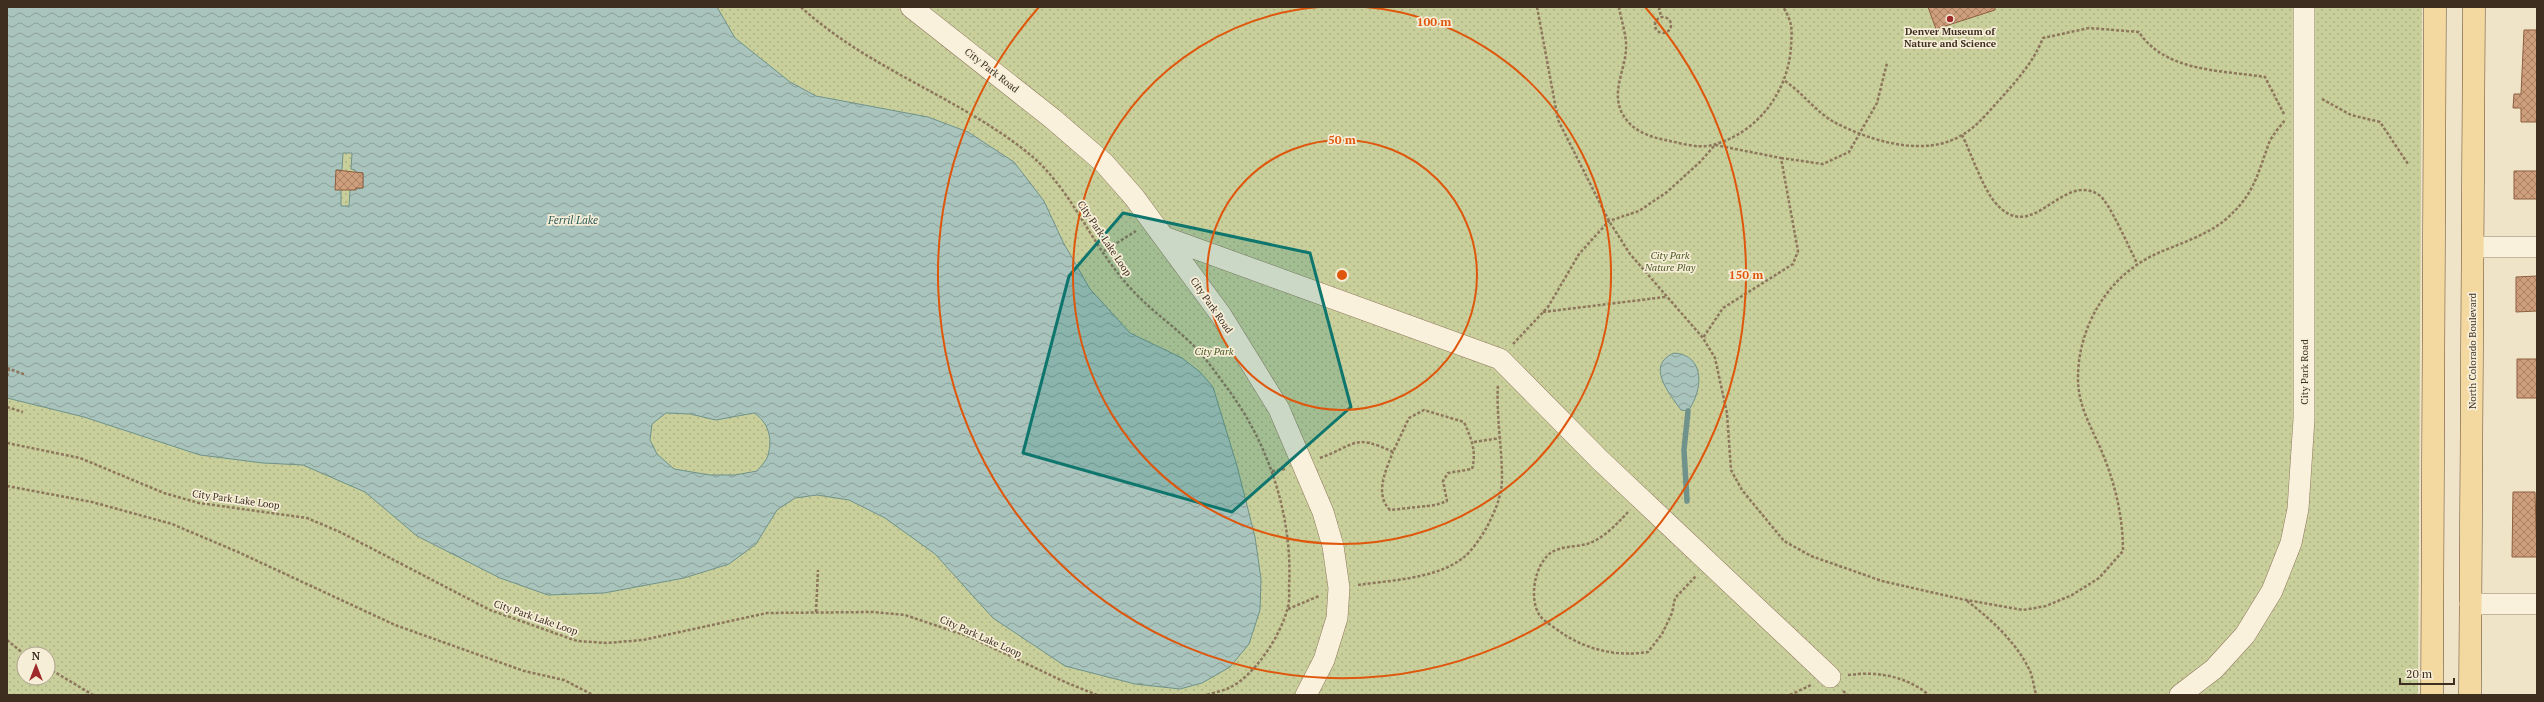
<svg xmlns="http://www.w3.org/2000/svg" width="2544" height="702" font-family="'PT Serif',serif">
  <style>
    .park { fill: url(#park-dots); fill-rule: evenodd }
    .water { fill: url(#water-waves); stroke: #6f938a; fill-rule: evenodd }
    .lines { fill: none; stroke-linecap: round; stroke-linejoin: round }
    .stream { stroke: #6f938a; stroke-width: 5.5 }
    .building { fill: url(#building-cross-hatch); stroke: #8d5f41 }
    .minor-casing { stroke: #8d765c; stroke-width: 22 }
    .major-casing { stroke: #5b4430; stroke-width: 23 }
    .path { stroke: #8d765c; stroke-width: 2.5; stroke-dasharray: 3 2; stroke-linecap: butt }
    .minor { stroke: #faf1dc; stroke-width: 21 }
    .major { stroke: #f3d9a0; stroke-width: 22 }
    .marked { fill: #0f766e; fill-opacity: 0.2; stroke: #0f766e; stroke-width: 3; stroke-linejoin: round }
    .ring { fill: none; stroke: #df570d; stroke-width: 2 }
    .poi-dot { fill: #9e2a2b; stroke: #f7eed8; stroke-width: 1.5 }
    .labels { text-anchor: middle; stroke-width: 3.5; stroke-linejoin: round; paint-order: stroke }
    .poi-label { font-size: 10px; font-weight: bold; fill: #3d2e20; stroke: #f7eed8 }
    .street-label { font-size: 10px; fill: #3d2e20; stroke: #f7eed8 }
    .park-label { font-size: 10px; font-style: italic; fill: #4d5a26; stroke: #f7eed8 }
    .water-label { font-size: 11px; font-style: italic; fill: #2f5d5a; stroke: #f7eed8 }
    .centre { fill: #df570d; stroke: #f7eed8; stroke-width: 2 }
    .ring-label { font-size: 12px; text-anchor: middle; font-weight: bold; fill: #df570d; stroke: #f7eed8; stroke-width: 3.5; stroke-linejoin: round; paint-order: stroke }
  </style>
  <defs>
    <pattern id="park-dots" width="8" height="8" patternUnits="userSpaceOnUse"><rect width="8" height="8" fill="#c9cf9b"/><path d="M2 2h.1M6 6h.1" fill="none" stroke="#aeb285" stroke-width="1.8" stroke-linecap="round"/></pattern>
    <pattern id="water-waves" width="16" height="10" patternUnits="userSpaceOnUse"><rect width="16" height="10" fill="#a9c4bc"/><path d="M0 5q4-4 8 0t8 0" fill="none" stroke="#8ba098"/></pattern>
    <pattern id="building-cross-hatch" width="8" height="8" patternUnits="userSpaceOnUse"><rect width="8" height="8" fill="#cf9f7d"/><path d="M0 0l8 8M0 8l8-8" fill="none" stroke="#a98266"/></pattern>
  </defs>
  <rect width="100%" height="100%" fill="#f0e4c8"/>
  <path class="park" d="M 7,7 L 2422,7 L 2418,695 L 7,695 ZM 24,654 L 48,654 L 48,678 L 24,678 Z"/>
  <path class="water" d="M 7,7 L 717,7 L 735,38 L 790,82 L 816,96 L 928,117 L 968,132 L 1014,162 L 1044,201 L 1063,242 L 1090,289 L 1130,333 L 1182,358 L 1200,372 L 1213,387 L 1237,466 L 1255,537 L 1261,579 L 1260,610 L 1249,644 L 1230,667 L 1202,683 L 1180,689 L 1135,684 L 1065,666 L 993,618 L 935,554 L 885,518 L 849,500 L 817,495 L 795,498 L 777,510 L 756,544 L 729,564 L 684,578 L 604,593 L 548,595 L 500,578 L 417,536 L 365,492 L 303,465 L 263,463 L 200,455 L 84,417 L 7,398 ZM 343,153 L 352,153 L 351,169 L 355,170 L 355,172 L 363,173 L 363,188 L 350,190 L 349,206 L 341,206 L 341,190 L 336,170 L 342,170 ZM 666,413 L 690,414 L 716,420 L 754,413 C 768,422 773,438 768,455 C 767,460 761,466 757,471 L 735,475 L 710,475 L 674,469 L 657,454 L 650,440 L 652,424 Z
    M 1674,353 C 1706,355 1703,391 1688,411 L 1681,410 C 1669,393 1645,365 1674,353 Z"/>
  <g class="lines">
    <path class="stream" d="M 1687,501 L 1684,450 L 1688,411"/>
  </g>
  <path class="building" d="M 1928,7 L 1995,7 L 1995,10 L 1936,29 Z
    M 2524,30 L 2537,30 L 2537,122 L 2521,122 L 2521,108 L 2513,108 L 2514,94 L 2521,94 Z
    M 336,170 L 363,173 L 363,188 L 356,188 L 356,190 L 335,190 Z
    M 2514,171 L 2537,171 L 2537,199 L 2514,199 Z
    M 2537,276 L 2537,311 L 2516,312 L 2516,277 Z
    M 2517,359 L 2537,359 L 2537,398 L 2517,398 Z
    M 2513,492 L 2535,492 L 2537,557 L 2512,557 Z"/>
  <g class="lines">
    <g class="minor-casing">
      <path id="minor" d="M 911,7 L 1053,119 L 1104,163 L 1134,197 L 1221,315 L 1279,409 L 1323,512 L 1333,546 L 1339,588 L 1337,618 L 1324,660 L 1306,695
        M 1164,237 L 1500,359 L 1600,460 L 1830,677
        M 2473,247 L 2537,247
        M 2470,604 L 2537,604
        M 2180,695 L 2214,669 L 2245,635 L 2272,591 L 2291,543 L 2298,509 L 2304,419 L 2304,7"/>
    </g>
    <g class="major-casing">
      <path id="major" d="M 2432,695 L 2435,7
        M 2470,695 L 2474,7"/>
    </g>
    <path class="path" d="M 801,7 C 866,67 953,95 1023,149 C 1070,184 1088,240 1126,283 C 1146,307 1173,325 1195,347 C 1208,361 1219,377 1230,392 C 1270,447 1293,519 1289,587 C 1289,594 1290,603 1287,610 C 1280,637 1254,676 1229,688 C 1222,691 1213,693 1206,695
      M 1537,7 L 1558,120 L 1609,221 L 1630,254 L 1703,338 L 1715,358 L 1727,413 L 1731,470 L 1742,490 L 1784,541 L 1811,556 L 1882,581 L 1961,599 L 2023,610 L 2046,606 L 2072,595 L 2099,578 L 2123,551 C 2123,519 2116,487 2104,457 C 2094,431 2079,410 2078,381 C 2077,327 2108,275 2158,253 C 2179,244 2207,235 2225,220 C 2254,195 2257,176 2269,143 C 2272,135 2280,127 2285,120
      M 1619,7 C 1621,20 1627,36 1626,49 C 1625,70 1612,90 1621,111 C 1630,130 1647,136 1665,140 C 1681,143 1700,150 1716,144 C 1759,131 1788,91 1791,47 C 1792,29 1793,23 1783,7
      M 1659,7 L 1661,17
      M1655 25a8 8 0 1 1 16 0a8 8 0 1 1-16 0Z
      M 1785,81 C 1803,93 1816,112 1834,122 C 1870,141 1925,158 1962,135 C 1978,126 1990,110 2002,97 C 2018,79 2034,61 2043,38 L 2089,28 L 2139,32 C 2165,72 2221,70 2265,77 L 2284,114
      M 2322,99 L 2351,115 L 2380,122 L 2408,164
      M 1962,135 C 1971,153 1982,186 1994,201 C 2032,249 2061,170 2099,195 C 2109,201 2130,250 2137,263
      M 1781,158 L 1823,164 L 1849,152 L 1877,103 L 1887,63
      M 1104,251 L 1136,231
      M 1543,312 L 1665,297
      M 1513,344 L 1548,307 L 1579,254 L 1609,221 L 1639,211 L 1667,192 L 1700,162 L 1715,145 L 1781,158 L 1798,251 L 1793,264 L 1723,308 L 1703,338
      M 7,368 L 26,375
      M 7,376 L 9,369
      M 7,407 L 23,412
      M 1474,442 L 1501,438
      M 7,443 L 80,458 L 164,493 L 199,503 L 307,518 L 340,532 L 490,610 L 577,641 L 607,643 L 643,640 L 767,613 L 874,612 L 905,615 L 970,637 L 1065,682 L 1097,695
      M 1320,458 C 1356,445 1353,433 1393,452 L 1409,418 L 1424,410 L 1464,422 C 1471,438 1477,451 1472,469 L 1448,473 L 1443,481 L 1447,501 L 1436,505 L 1390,510 C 1374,494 1386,470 1393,452
      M 1272,471 L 1285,469
      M 7,486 L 92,502 L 172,524 L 238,552 L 395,625 L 524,671 L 564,680 L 593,695
      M 1628,512 C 1617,524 1603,539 1587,544 C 1576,547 1562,546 1552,552 C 1535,563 1528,598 1540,616 C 1545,622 1555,628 1562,633 C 1587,650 1618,657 1648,652 L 1662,634 L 1672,613 L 1675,598 L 1696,576
      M 1358,585 C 1392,580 1435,579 1463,558 C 1472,551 1481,537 1487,527 C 1495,511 1502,496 1502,478 C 1502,447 1496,415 1498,384
      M 1967,601 C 1991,619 2017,643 2030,671 C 2033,678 2034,687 2036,695
      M 1288,609 L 1319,596
      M 816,612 L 818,570
      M 7,640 L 24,654
      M 48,668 L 93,695
      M 1848,675 C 1877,671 1906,676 1929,695
      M 1843,691 L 1848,695
      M 1790,695 L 1811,685"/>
    <use href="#minor" class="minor"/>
    <use href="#major" class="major"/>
  </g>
  <path class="marked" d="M 1123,213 L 1310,253 L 1351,407 L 1232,512 L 1023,453 L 1069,276 Z"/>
  <g class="ring">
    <circle cx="1342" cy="275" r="135"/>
    <path d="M1365 7A269 269 0 1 1 1319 7"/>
    <path d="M1645 7A404 404 0 1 1 1039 7"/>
  </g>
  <circle class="poi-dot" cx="1950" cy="19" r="4"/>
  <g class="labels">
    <g class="poi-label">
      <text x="1950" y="35">Denver Museum of<tspan x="1950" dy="12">Nature and Science</tspan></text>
    </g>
    <g class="street-label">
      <text transform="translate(992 70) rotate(38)" y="4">City Park Road</text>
      <text transform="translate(1105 238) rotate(56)" y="4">City Park Lake Loop</text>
      <text transform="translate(1212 305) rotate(55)" y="4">City Park Road</text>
      <text transform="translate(2472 351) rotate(-90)" y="4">North Colorado Boulevard</text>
      <text transform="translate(2304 372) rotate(-90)" y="4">City Park Road</text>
      <text transform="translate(236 499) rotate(8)" y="4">City Park Lake Loop</text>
      <text transform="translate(536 617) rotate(19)" y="4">City Park Lake Loop</text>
      <text transform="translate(981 636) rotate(24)" y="4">City Park Lake Loop</text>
    </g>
    <g class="park-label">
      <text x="1670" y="259">City Park<tspan x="1670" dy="12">Nature Play</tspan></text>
      <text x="1214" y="355">City Park</text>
    </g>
    <g class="water-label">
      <text x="573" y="224">Ferril Lake</text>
    </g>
  </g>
  <circle cx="1342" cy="275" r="6" class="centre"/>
  <g class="ring-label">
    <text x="1434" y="26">100 m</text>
    <text x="1342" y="144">50 m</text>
    <text x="1746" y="279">150 m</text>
  </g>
  <rect width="2544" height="702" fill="none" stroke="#3d2e20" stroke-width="16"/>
  <g transform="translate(36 666)"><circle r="19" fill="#f7eed8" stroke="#ada18e"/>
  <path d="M0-3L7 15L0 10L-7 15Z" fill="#9e2a2b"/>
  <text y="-6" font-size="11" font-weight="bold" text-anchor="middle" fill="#3d2e20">N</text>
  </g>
  <path d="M2400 678v6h54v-6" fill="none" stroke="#3d2e20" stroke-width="2"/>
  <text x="2406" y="678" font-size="12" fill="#3d2e20" stroke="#f7eed8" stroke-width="3" paint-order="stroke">20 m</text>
</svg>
